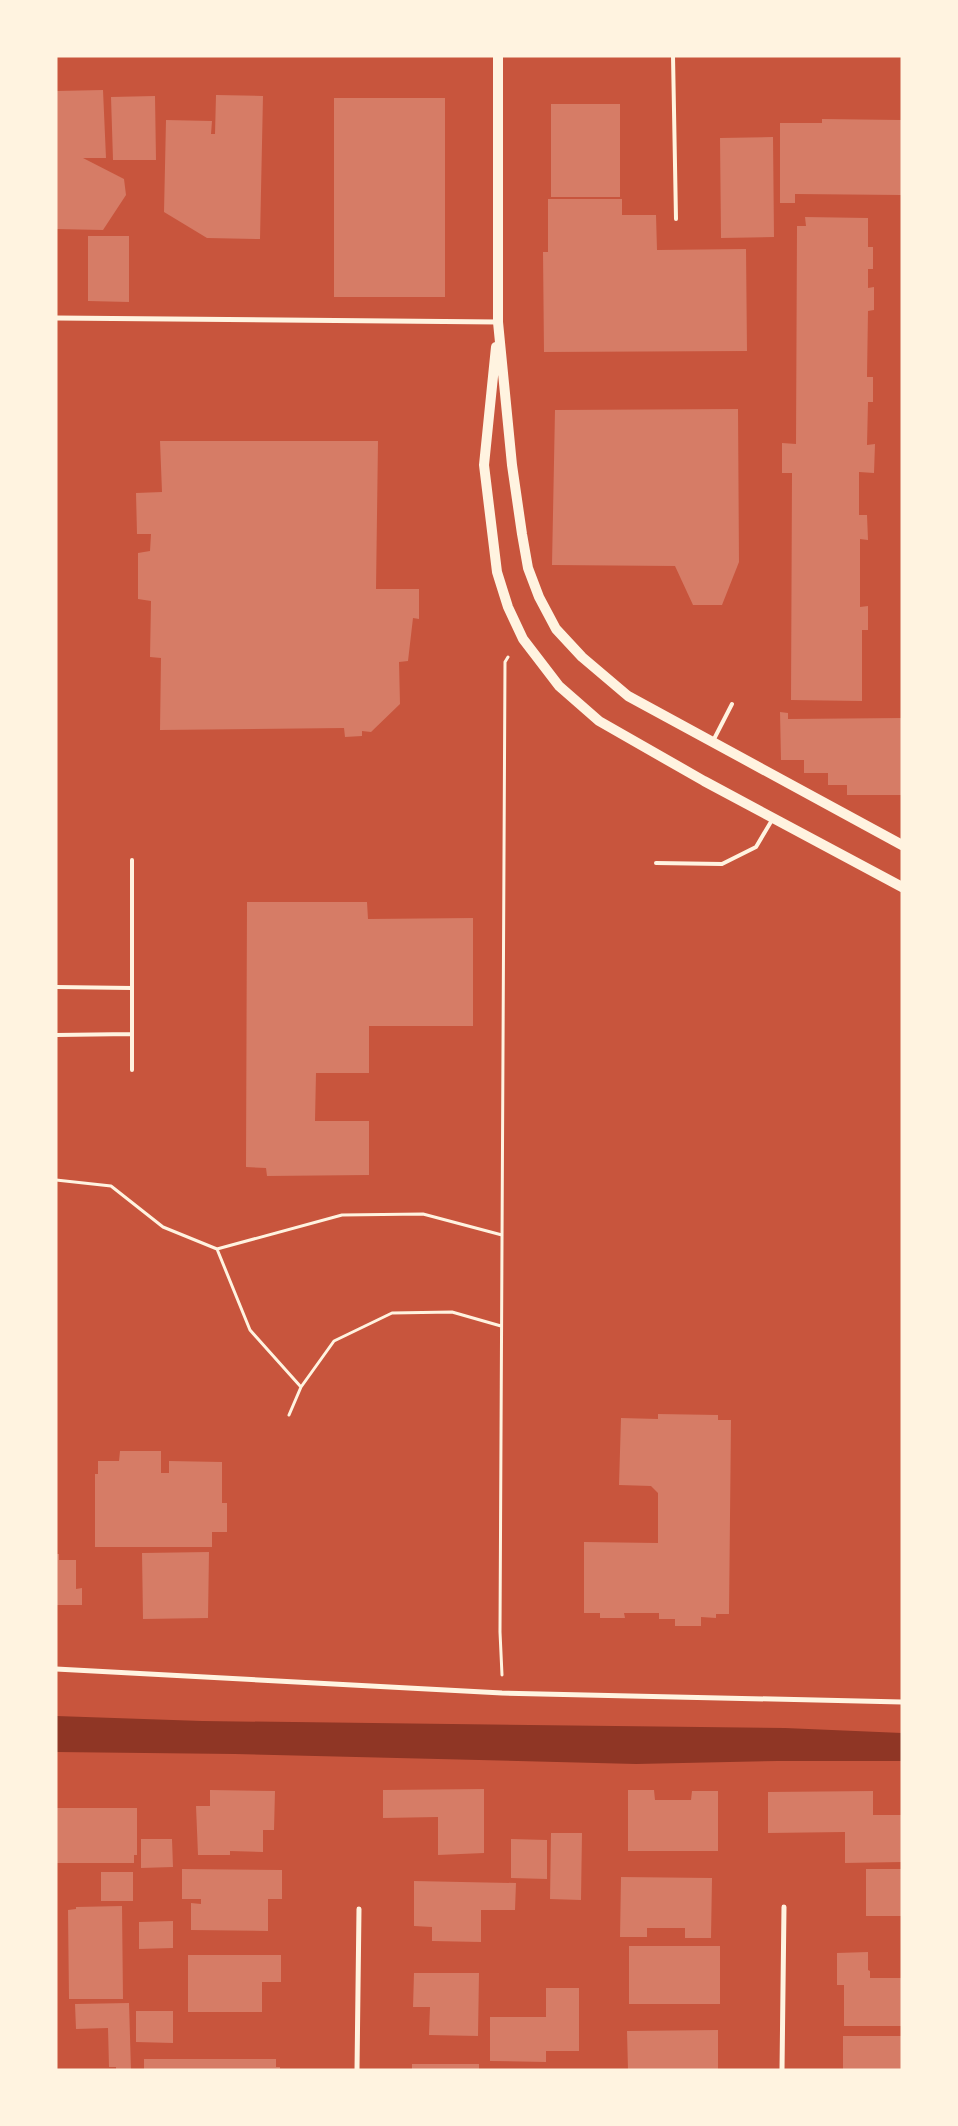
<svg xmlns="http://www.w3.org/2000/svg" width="958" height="2126" font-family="'Source Sans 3',sans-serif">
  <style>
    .water { fill: #8f3625 }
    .building { fill: #d67c66 }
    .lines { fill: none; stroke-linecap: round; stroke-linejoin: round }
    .path { stroke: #fff3e0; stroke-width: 3 }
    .service { stroke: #fff3e0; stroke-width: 4 }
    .minor { stroke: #fff3e0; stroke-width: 5 }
    .secondary { stroke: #fff3e0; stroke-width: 10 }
  </style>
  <rect width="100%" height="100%" fill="#c8553d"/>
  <path class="water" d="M 56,1716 L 202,1721 L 785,1728 L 902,1733 L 902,1761 L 778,1761 L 636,1764 L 235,1754 L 56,1752 Z"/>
  <path class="building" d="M 103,90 L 106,158 L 83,158 L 124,179 L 126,195 L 103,230 L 56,229 L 56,91 Z
    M 216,95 L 263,96 L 260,239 L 207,238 L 164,212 L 166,120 L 212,121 L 211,134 L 215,134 Z
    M 155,96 L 156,160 L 113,160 L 111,97 Z
    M 334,98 L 445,98 L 445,297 L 334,297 Z
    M 551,104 L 620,104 L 620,197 L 551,197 Z
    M 822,119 L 901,120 L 902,195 L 795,194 L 795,203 L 780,203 L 780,123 L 822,123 Z
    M 773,137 L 774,237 L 721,238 L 720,138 Z
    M 548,199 L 622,199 L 622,215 L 656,215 L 657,250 L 746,249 L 747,351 L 544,352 L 543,252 L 548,252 Z
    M 805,217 L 868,218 L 868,247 L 873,247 L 873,269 L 868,269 L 868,288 L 874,287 L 874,310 L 868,311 L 867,377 L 873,377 L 873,402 L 868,402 L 867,445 L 875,444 L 874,473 L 859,472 L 859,515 L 867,515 L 868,540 L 860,539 L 860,607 L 868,606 L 868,630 L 862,630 L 862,701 L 791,700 L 792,473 L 782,473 L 782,443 L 796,444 L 797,226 L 806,226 Z
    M 88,236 L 129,236 L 129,302 L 88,301 Z
    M 738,409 L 739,562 L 722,605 L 693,605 L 675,566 L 552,565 L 555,410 Z
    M 160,441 L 378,441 L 376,589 L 419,589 L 419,619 L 413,618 L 408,661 L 399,662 L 400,704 L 371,732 L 362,731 L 362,736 L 345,737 L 344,728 L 160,730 L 161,658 L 150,657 L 151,601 L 138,599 L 138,553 L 150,551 L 151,534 L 137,534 L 136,493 L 162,492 Z
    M 780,712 L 788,713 L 788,719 L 902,718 L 901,795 L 847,795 L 847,785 L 828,785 L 828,773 L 804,773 L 804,760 L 781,760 Z
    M 247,902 L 367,902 L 368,919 L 473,918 L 473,1026 L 369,1026 L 369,1073 L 316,1073 L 315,1121 L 369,1121 L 369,1175 L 267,1176 L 266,1168 L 246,1167 Z
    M 658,1414 L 718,1415 L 718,1420 L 731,1420 L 729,1614 L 716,1614 L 716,1618 L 701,1617 L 701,1626 L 675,1626 L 675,1619 L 659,1619 L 659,1613 L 624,1613 L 625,1618 L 600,1618 L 600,1613 L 584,1613 L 584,1542 L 658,1543 L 658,1493 L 651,1486 L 619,1485 L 621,1418 L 658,1419 Z
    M 120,1451 L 161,1451 L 161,1473 L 169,1473 L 169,1461 L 222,1462 L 222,1503 L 227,1503 L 227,1532 L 212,1532 L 212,1547 L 95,1547 L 95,1474 L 98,1474 L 98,1461 L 119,1461 Z
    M 209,1552 L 208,1618 L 143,1619 L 142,1553 Z
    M 56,1554 L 59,1554 L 59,1560 L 76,1560 L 76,1589 L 82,1588 L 82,1605 L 56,1605 Z
    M 484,1789 L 484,1853 L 438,1855 L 438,1817 L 383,1818 L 383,1790 Z
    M 210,1790 L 275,1791 L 274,1830 L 263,1830 L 263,1852 L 230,1851 L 230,1855 L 198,1855 L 196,1806 L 210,1806 Z
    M 628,1790 L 654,1790 L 655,1800 L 691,1800 L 692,1791 L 718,1791 L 718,1851 L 628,1851 Z
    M 873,1791 L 873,1815 L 902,1815 L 902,1862 L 845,1863 L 845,1832 L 768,1833 L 768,1792 Z
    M 56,1808 L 137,1808 L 137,1855 L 134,1855 L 134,1863 L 56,1863 Z
    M 551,1833 L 582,1833 L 581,1900 L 550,1899 Z
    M 141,1839 L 172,1839 L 173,1867 L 141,1868 Z
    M 511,1839 L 547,1840 L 547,1879 L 511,1878 Z
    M 182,1869 L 282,1870 L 282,1899 L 268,1899 L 268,1931 L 191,1930 L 191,1903 L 201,1904 L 201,1899 L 182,1899 Z
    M 866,1869 L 902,1869 L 902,1916 L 866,1916 Z
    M 101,1872 L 133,1872 L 133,1901 L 101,1901 Z
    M 621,1877 L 712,1878 L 711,1938 L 685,1938 L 685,1928 L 647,1928 L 647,1937 L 620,1937 Z
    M 414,1881 L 516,1883 L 515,1910 L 481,1910 L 481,1942 L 432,1941 L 432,1927 L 414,1926 Z
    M 122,1906 L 123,1999 L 69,1999 L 68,1910 L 76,1909 L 76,1907 Z
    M 173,1921 L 173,1948 L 139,1949 L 139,1922 Z
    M 629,1946 L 720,1946 L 720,2004 L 629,2004 Z
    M 868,1952 L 868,1970 L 870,1971 L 870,1978 L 902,1978 L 902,2026 L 844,2026 L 844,1985 L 837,1985 L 837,1953 Z
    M 188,1955 L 281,1955 L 281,1982 L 262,1982 L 262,2012 L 188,2012 Z
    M 414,1973 L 479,1973 L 478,2036 L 429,2035 L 430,2007 L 413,2007 Z
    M 546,1988 L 579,1988 L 579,2051 L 546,2051 L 546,2062 L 490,2061 L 490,2017 L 546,2017 Z
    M 129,2003 L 131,2070 L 116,2070 L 116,2067 L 109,2067 L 108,2028 L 76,2029 L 75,2004 Z
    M 136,2011 L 173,2011 L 173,2043 L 136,2042 Z
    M 718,2030 L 718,2070 L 628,2070 L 627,2031 Z
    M 843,2036 L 902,2036 L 902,2070 L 843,2070 Z
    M 144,2059 L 276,2059 L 276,2067 L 280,2067 L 280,2070 L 144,2070 Z
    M 412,2064 L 479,2064 L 479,2070 L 412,2070 Z"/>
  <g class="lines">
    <path class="path" d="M 56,1180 L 111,1186 L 163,1227 L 217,1249 L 342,1215 L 423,1214 L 502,1235
      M 217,1249 L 250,1330 L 301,1387
      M 289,1415 L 301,1387 L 334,1341 L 392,1313 L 452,1312 L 501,1326
      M 502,1675 L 500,1632 L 505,662 L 508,657"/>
    <path class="service" d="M 673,56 L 676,219
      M 713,741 L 732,704
      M 656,863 L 722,864 L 756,847 L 772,820
      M 56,987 L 132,988
      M 56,1035 L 132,1034
      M 132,1070 L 132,860"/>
    <path class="minor" d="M 56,318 L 498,322
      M 56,1669 L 502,1693 L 902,1702
      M 357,2070 L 359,1909
      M 782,2070 L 784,1907"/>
    <path class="secondary" d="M 498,56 L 498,322 L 512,465 L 522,534 L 528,568 L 539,597 L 556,629 L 582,657 L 628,696 L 902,845
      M 496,347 L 484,465 L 497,572 L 508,607 L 523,639 L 559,686 L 599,721 L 704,781 L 902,887"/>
  </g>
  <rect width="958" height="2126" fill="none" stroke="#fff3e0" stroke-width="115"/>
</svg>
